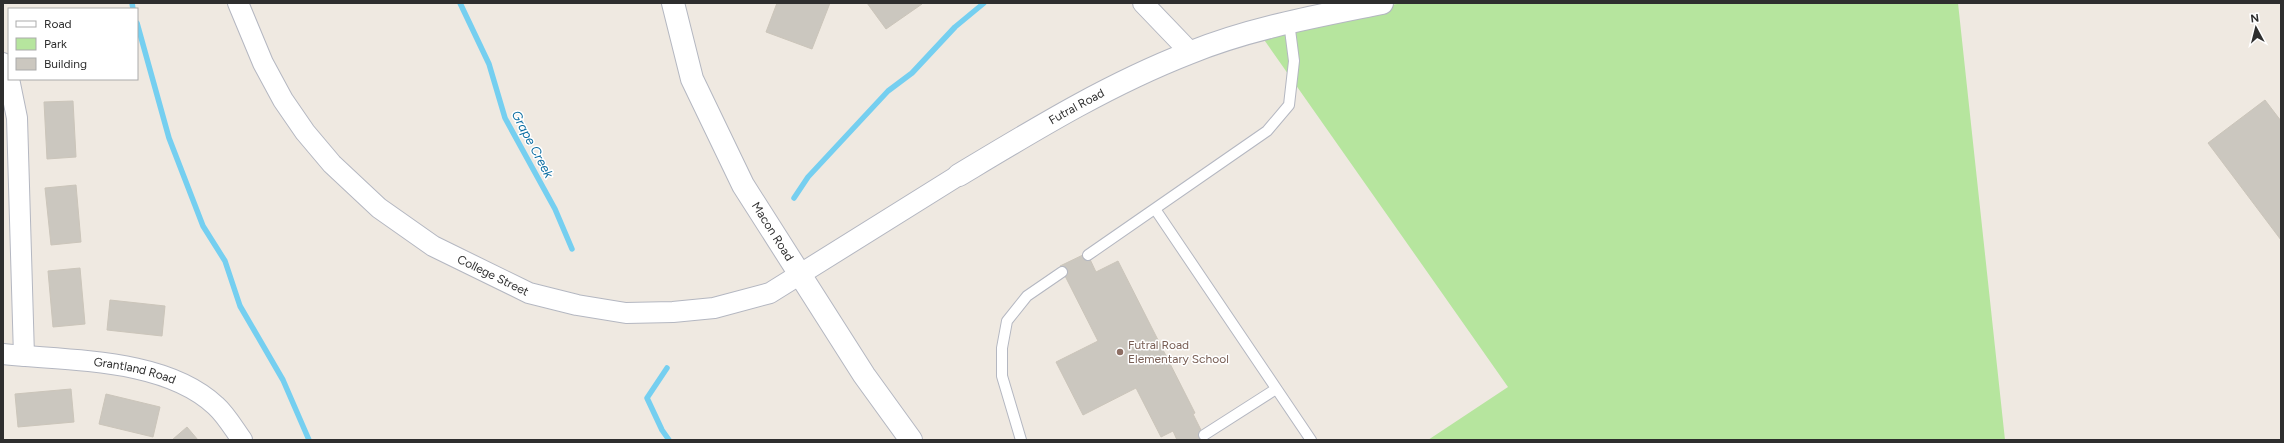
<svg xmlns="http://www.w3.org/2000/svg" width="2284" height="443" font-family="Figtree,sans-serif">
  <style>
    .green { fill: #b6e59e }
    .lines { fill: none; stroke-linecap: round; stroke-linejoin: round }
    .stream { stroke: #75cff0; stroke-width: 5.5 }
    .building { fill: #cbc7bf; stroke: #cbc5ba }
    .lane-casing { stroke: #b4b7c1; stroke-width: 12 }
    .street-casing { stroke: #b4b7c1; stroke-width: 22 }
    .secondary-casing { stroke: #b4b7c1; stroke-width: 24 }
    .lane { stroke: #fff; stroke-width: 10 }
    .street { stroke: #fff; stroke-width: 20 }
    .secondary { stroke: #fff; stroke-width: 22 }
    .education-dot { fill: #8d6e63; stroke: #fff; stroke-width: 1.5 }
    .labels { text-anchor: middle; stroke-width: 3; stroke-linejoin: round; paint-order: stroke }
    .street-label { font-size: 12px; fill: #2e2e2e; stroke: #fff }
    .education-label { font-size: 12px; fill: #785e54; stroke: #fff; text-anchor: start }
    .water-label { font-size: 13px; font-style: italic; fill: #0d6fa3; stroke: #fff }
  </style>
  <rect width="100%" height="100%" fill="#efe9e1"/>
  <path class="green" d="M 1404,3 L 1958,3 L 2005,440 L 1428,440 L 1508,387 L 1260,34 L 1293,19 Z"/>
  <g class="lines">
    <path class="stream" d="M 132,3 L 133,9
      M 460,3 L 489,64 L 505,118 L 555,209 L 572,249
      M 137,23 L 169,138 L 203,226 L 225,261 L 240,306 L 283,380 L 309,440
      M 794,198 L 808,177 L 888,91 L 912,73 L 955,27 L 984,3
      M 667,368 L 647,398 L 662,430 L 669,440"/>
  </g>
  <path class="building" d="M 777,3 L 830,3 L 812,49 L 766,32 Z
    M 867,3 L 921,3 L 922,4 L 886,29 Z
    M 2265,100 L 2281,121 L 2281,240 L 2208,143 Z
    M 73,101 L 76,157 L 47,159 L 44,102 Z
    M 76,185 L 81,242 L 51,245 L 45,188 Z
    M 1087,253 L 1096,272 L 1118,261 L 1195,413 L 1193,414 L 1206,440 L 1177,440 L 1173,431 L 1161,437 L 1136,388 L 1083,415 L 1056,362 L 1098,341 L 1060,266 Z
    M 80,268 L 85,324 L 53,327 L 48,271 Z
    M 110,300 L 165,306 L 162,336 L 107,330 Z
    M 71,389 L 74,422 L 18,427 L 15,394 Z
    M 106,394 L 160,407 L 153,437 L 99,424 Z
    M 187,427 L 198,440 L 172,440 Z"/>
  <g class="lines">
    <g class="lane-casing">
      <path id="lane" d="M 1155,209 L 1311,440
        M 1088,255 L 1267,131 L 1289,105 L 1294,61 L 1289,22
        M 1204,435 L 1276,389
        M 1021,440 L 1002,376 L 1002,348 L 1007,321 L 1027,296 L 1062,272"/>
    </g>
    <g class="street-casing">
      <g id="street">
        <path id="s1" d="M 238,3 L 263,63 L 283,100 L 305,132 L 332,164 L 379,208 L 433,246 L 529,293 L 577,305 L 626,313 L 673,312 L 714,308 L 770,293 L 959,175"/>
        <path d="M 1143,3 L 1190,52"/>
        <path d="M 3,63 L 7,69 L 17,118 L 24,356"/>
        <path id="s2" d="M 3,354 C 70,361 165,358 216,406 C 226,415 234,429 242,440"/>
      </g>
    </g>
    <g class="secondary-casing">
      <g id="secondary">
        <path id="s3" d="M 673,3 L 692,79 L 743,185 L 864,375 L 911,440"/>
        <path id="s4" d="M 959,175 C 1034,130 1107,85 1189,53 C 1250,28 1318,16 1382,3"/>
      </g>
    </g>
    <use href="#lane" class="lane"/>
    <use href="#street" class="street"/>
    <use href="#secondary" class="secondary"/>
  </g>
  <circle class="education-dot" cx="1120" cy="352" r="4"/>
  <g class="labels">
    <g class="street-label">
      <text dy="4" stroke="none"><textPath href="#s4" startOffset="136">Futral Road</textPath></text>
      <text dy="4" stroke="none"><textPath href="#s3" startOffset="251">Macon Road</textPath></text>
      <text dy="4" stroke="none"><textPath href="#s1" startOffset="385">College Street</textPath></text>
      <text dy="4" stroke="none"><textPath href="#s2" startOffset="133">Grantland Road</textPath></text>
    </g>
    <g class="education-label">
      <text x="1128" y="349">Futral Road<tspan x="1128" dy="14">Elementary School</tspan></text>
    </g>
    <g class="water-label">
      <text transform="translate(533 144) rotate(62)" y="5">Grape Creek</text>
    </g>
  </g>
  <rect width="2284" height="443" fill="none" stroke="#2e2e2e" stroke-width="8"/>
  <rect x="8" y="8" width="130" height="72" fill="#ffffff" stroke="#ababab"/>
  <rect x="16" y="21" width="20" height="6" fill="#ffffff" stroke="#ababab"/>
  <text x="44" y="28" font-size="12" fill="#2e2e2e">Road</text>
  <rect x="16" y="38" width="20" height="12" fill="#b6e59e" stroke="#ababab"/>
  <text x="44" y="48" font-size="12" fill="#2e2e2e">Park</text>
  <rect x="16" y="58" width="20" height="12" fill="#cbc7bf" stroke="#ababab"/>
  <text x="44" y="68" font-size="12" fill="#2e2e2e">Building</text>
  <g transform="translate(2256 28) rotate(353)" stroke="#ffffff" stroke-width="3" paint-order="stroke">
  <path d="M0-3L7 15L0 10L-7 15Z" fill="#2e2e2e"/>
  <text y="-6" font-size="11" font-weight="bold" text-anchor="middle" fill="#2e2e2e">N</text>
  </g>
</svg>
